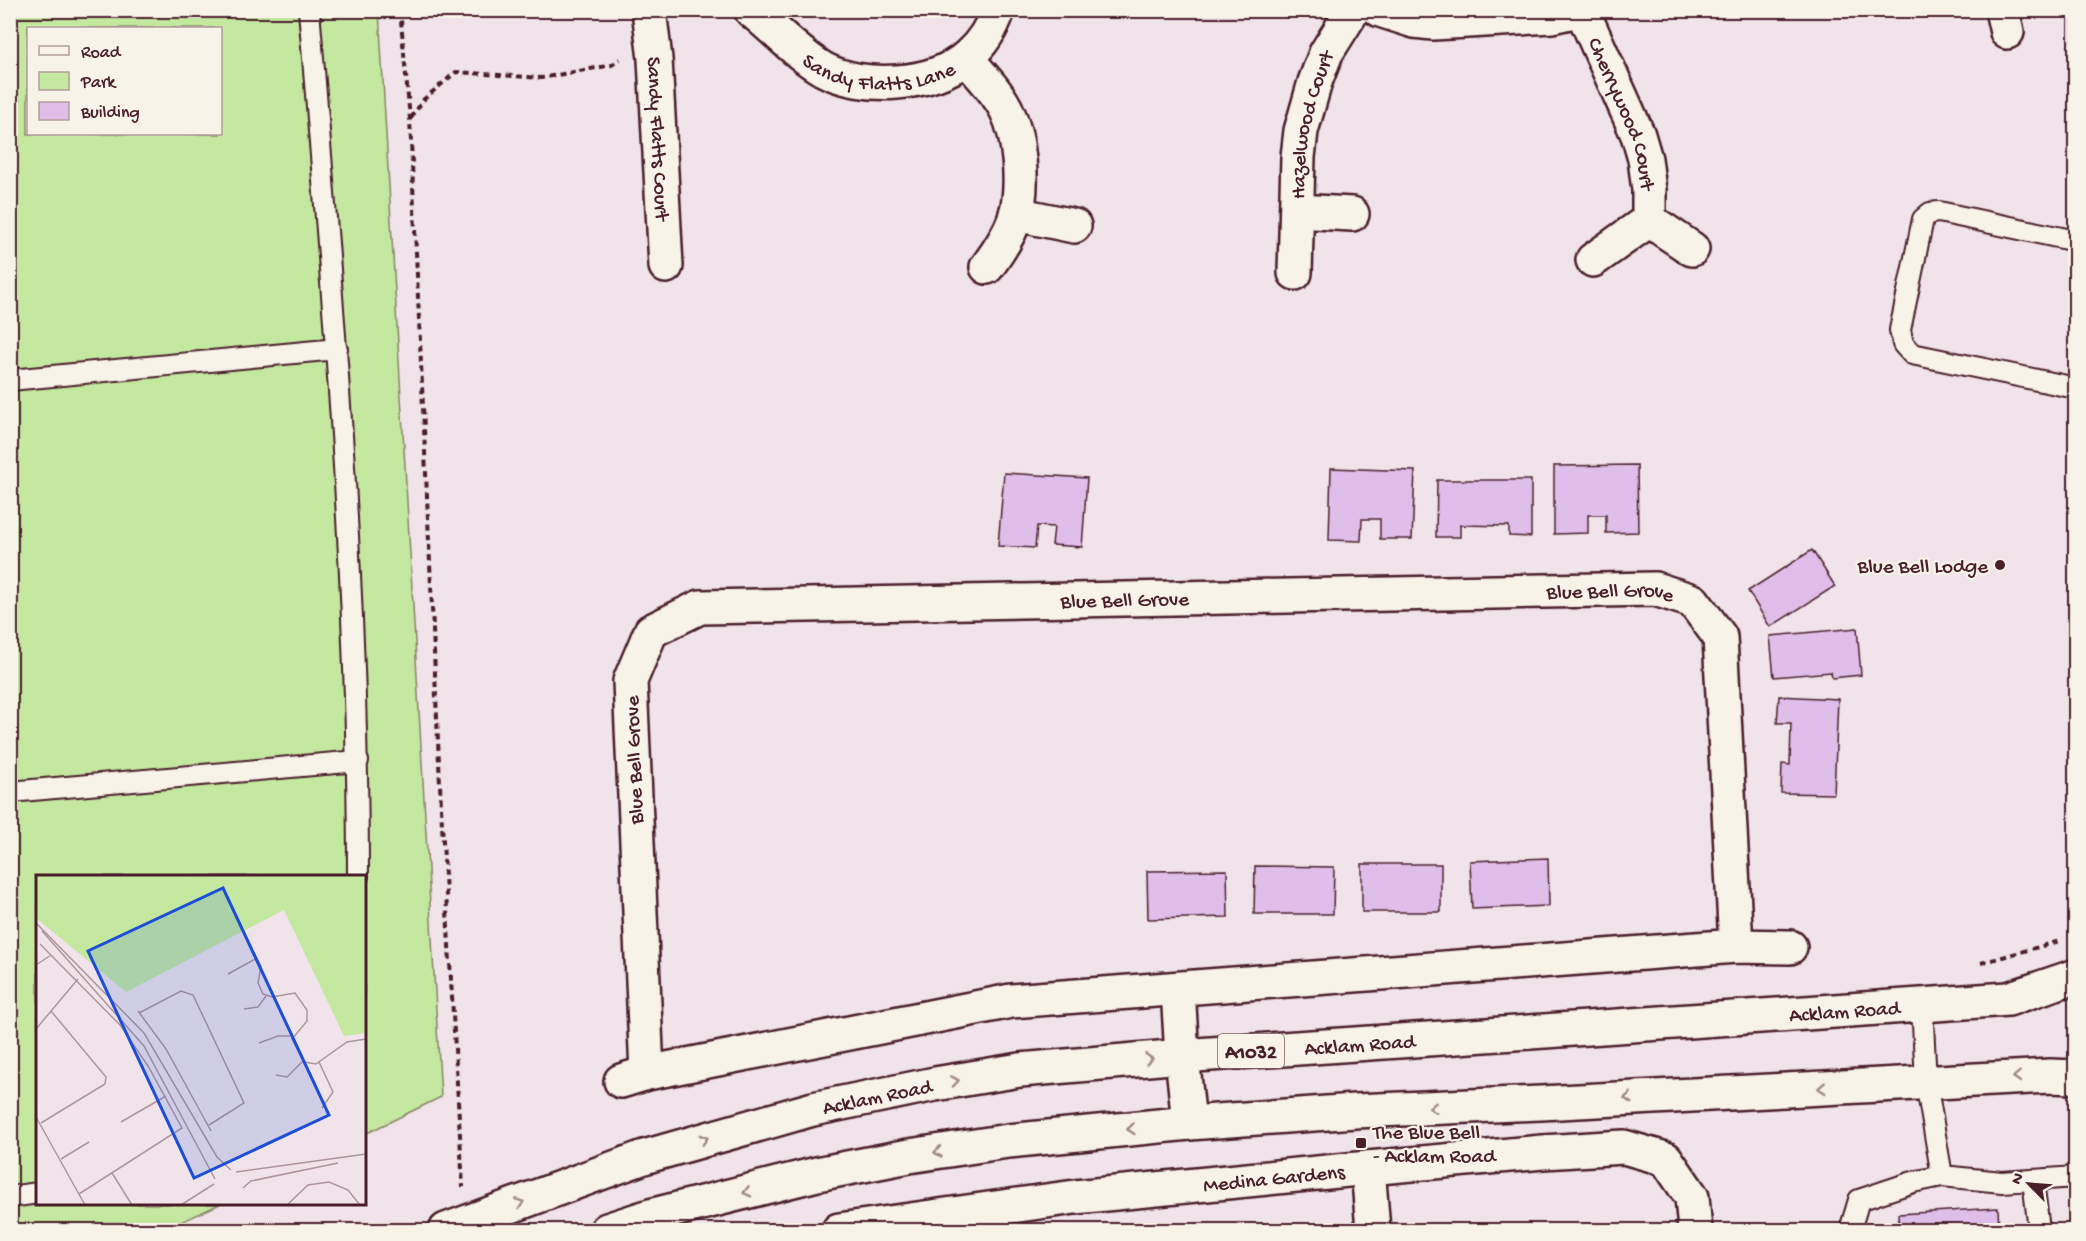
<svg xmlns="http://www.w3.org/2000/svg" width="2086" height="1241" font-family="'Gochi Hand',sans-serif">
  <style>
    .green { fill: #c5e8a1; stroke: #888466; stroke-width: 1.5; fill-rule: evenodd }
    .building { fill: #dfbeea; stroke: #4a1f2b; stroke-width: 1.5 }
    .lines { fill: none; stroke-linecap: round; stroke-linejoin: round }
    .service-casing { stroke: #4a1f2b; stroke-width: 24 }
    .minor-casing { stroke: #4a1f2b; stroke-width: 38 }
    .primary-casing { stroke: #4a1f2b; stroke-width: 38 }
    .path { stroke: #4a1f2b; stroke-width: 4; stroke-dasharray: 6 4.5; stroke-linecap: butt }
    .service { stroke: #f7f3e8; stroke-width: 20 }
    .minor { stroke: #f7f3e8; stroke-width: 33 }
    .primary { stroke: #f7f3e8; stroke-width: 33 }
    .oneway { stroke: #a0898a }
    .poi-dot { fill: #4a1f2b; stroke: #f7f3e8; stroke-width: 2 }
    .labels { text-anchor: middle; stroke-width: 4.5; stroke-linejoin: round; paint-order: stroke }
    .shield { fill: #f7f3e8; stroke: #7e5f64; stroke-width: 1.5 }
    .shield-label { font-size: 20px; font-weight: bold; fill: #4a1f2b }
    .street-label { font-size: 21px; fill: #4a1f2b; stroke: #f7f3e8 }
    .poi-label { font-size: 21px; fill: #4a1f2b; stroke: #f7f3e8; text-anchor: end }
    .inset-road { fill: none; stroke: #ae959d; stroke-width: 1.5 }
    .view { fill: #1d4ed8; fill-opacity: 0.15; stroke: #1d4ed8; stroke-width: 3 }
    .inset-edge { fill: none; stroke: #4a1f2b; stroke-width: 3 }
  </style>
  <rect width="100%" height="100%" fill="#f0e3e9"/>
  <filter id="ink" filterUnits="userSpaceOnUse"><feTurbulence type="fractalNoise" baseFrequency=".0167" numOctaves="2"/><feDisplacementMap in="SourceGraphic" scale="12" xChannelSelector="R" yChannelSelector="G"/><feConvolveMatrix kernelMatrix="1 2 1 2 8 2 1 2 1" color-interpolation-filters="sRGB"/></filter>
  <g filter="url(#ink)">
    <path class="green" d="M 10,11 L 379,11 L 441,1097 L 365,1134 L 364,876 L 38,876 L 38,1204 L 220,1204 L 164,1230 L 11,1230 ZM 28,28 L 220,28 L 220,134 L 28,134 Z"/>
    <path class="building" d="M 1637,465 L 1638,532 L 1606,533 L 1606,515 L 1588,515 L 1588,533 L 1554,534 L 1554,466 Z
      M 1331,468 L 1415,471 L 1412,539 L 1380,539 L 1380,519 L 1362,519 L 1361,541 L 1329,540 Z
      M 1004,473 L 1087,478 L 1082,547 L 1052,545 L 1054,527 L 1037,526 L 1035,548 L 998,546 Z
      M 1437,480 L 1531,480 L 1531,537 L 1509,536 L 1509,526 L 1460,525 L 1460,537 L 1436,537 Z
      M 1812,550 L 1835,586 L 1770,627 L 1748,591 Z
      M 1857,628 L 1861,675 L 1832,678 L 1831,672 L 1774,677 L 1770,636 Z
      M 1779,696 L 1838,699 L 1834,794 L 1781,793 L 1782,764 L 1790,765 L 1791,723 L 1777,723 Z
      M 1548,858 L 1549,906 L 1472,909 L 1470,861 Z
      M 1362,864 L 1441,864 L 1441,912 L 1362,912 Z
      M 1255,866 L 1334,867 L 1333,914 L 1254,914 Z
      M 1227,870 L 1228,917 L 1148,919 L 1147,871 Z
      M 2070,1187 L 2076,1187 L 2076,1230 L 2073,1230 Z
      M 1998,1208 L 1999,1230 L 1899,1230 L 1898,1214 Z"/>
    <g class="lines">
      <g class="service-casing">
        <path id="service" d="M 309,10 C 333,298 358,587 358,876
          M 2076,241 L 1939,212 L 1930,213 L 1923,219 L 1900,330 L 1903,344 L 1912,354 L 2076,388
          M 10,380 L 337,349
          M 10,792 L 358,761
          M 1922,1004 L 1926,1082 L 1942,1176
          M 2033,1180 L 2039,1230
          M 10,1197 L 38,1193
          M 1850,1230 L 1859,1200 L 1913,1182 L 1942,1176 L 2002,1182 L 2076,1177"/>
      </g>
      <g class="minor-casing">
        <g id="minor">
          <path id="s1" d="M 649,10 L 655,59 L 666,266"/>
          <path id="s2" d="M 751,10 C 775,29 796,53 823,69 C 862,90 933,87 968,56 C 982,44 992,28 998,10"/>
          <path d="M 1380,10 L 1414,21 L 1433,23 L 1552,16 L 1579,10"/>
          <path id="s3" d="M 1582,10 L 1638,135 L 1645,159 L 1649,190 L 1649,220 L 1593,260"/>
          <path d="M 2002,10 L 2007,32"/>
          <path d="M 966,58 C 980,74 996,90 1006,109 C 1020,137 1024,185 1016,215 C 1011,233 998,252 987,267"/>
          <path d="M 1297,211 L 1352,214"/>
          <path d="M 1016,214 L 1074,226"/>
          <path d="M 1649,220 L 1692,249"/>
          <path id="s4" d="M 1295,273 L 1298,157 L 1301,131 L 1315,82 L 1326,53 L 1353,10"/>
          <path d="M 1178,989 L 1182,1056 L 1189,1123"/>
          <path id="s5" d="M 647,1073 L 630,681 L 651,631 L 700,607 L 1655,589 L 1693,601 L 1720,637 L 1736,946"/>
          <path d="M 621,1081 L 647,1073 L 1011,1001 L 1736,946 L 1790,947"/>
          <path d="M 1368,1168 L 1373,1230"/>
          <path id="s6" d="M 839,1230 L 1075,1197 L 1368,1168 L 1543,1152 L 1624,1147 L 1666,1159 L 1692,1197 L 1695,1230"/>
        </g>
      </g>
      <g class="primary-casing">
        <g id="primary">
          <path id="s7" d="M 446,1230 L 644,1157 L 813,1109 L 935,1084 L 1020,1070 L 1182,1056 L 2008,999 L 2076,976"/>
          <path d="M 607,1230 L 650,1216 L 817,1174 L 909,1156 L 1008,1141 L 1189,1123 L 1355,1111 L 1541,1103 L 2050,1076 L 2076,1077"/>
        </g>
      </g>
      <path class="path" d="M 400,10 L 410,119 L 441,807 L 463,1187
        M 411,118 L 424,99 L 456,72 L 541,78 L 612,65 L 620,59
        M 1981,963 L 2060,941"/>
      <use href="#service" class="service"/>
      <use href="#minor" class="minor"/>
      <use href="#primary" class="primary"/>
    </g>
    <defs><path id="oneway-chevron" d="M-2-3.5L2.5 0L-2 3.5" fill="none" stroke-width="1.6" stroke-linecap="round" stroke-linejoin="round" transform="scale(1.5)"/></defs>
    <g class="oneway">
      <use href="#oneway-chevron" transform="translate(1149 1059) rotate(-5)"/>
      <use href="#oneway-chevron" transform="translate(2017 1077) rotate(177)"/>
      <use href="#oneway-chevron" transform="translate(955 1081) rotate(-9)"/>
      <use href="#oneway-chevron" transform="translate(1822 1088) rotate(177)"/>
      <use href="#oneway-chevron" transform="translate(1628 1098) rotate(177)"/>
      <use href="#oneway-chevron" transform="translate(1433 1108) rotate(178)"/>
      <use href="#oneway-chevron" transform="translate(1131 1129) rotate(174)"/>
      <use href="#oneway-chevron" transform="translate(704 1139) rotate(-16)"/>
      <use href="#oneway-chevron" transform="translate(938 1152) rotate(171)"/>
      <use href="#oneway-chevron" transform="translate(747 1192) rotate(166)"/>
      <use href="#oneway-chevron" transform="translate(520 1203) rotate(-21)"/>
    </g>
  </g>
  <g class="poi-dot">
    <circle cx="2000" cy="565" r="6"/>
    <rect x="1355" y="1137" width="12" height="12" rx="3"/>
  </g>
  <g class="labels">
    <rect class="shield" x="1218" y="1034" width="66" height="34" rx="4.5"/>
    <g class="shield-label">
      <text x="1251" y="1058">A1032</text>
    </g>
    <g class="street-label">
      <text dy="7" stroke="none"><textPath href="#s2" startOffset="150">Sandy Flatts Lane</textPath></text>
      <text dy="7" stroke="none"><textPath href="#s3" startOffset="112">Cherrywood Court</textPath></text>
      <text dy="7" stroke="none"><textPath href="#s4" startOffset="150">Hazelwood Court</textPath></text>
      <text dy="7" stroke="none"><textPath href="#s1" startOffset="129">Sandy Flatts Court</textPath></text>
      <text dy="7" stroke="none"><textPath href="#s5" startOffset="1412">Blue Bell Grove</textPath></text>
      <text dy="7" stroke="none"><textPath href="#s5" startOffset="926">Blue Bell Grove</textPath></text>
      <text transform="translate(633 760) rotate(-92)" y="7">Blue Bell Grove</text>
      <text dy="7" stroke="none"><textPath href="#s7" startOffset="1424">Acklam Road</textPath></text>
      <text dy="7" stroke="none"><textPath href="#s7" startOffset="938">Acklam Road</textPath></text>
      <text dy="7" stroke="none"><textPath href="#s7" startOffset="452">Acklam Road</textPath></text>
      <text dy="7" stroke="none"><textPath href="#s6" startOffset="438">Medina Gardens</textPath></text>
    </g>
    <g class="poi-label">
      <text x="1988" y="572">Blue Bell Lodge</text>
      <text x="1373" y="1138" text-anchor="start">The Blue Bell<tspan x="1373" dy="24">- Acklam Road</tspan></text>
    </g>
  </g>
  <g transform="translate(36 875)">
    <rect width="330" height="330" fill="#f0e3e9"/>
    <path d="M 0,0 L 330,0 L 330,158 L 308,161 L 248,35 L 90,117 L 0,43 Z" fill="#c5e8a1"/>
    <path class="inset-road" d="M 0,48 L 108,158 L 181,282 L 195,295M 6,56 L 108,171 L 179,304M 4,69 L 84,150 L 112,191 L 146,253 L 43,319M 217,76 L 225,91 L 222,108 L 227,119 L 236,122 L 259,118 L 271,135 L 271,146 L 256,164 L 268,187 L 280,189 L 311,167 L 330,164M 0,90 L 15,80M 192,99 L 221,83M 208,134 L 222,132 L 230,121M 102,136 L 130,174 L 175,256M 103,138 L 145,116 L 157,120 L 208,228 L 173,250M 0,154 L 42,104M 223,168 L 242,161 L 257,161M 283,187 L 297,217 L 286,233M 240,200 L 251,202 L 267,186M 0,242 L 49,330M 85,247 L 130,221M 5,248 L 69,209 L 70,202 L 15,136M 25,284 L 53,267M 200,297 L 330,279M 76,298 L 96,330M 207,313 L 215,306 L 302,288M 145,330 L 178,309M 251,330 L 272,310 L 293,307 L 312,315 L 324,330"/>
    <path class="view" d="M 187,13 L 293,240 L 158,303 L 52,76 Z"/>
    <rect width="330" height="330" class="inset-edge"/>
  </g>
  <rect width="2086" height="1241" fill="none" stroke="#f7f3e8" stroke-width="36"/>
  <rect x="18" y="18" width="2050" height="1205" fill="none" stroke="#4a1f2b" stroke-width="2" filter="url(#ink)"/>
  <rect x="27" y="27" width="195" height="108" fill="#f7f3e8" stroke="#b29e9c" stroke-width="1.5"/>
  <rect x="39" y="46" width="30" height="9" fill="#f7f3e8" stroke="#b29e9c" stroke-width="1.5"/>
  <text x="81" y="57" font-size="18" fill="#4a1f2b">Road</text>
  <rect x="39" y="72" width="30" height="18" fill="#c5e8a1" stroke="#b29e9c" stroke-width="1.5"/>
  <text x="81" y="87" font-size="18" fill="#4a1f2b">Park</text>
  <rect x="39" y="102" width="30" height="18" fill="#dfbeea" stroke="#b29e9c" stroke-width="1.5"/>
  <text x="81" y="117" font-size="18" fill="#4a1f2b">Building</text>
  <g transform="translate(2029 1184) rotate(295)" stroke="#f7f3e8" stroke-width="4.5" paint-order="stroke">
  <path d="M0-4.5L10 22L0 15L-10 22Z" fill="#4a1f2b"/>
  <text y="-9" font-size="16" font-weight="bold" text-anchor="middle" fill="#4a1f2b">N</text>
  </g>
</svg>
